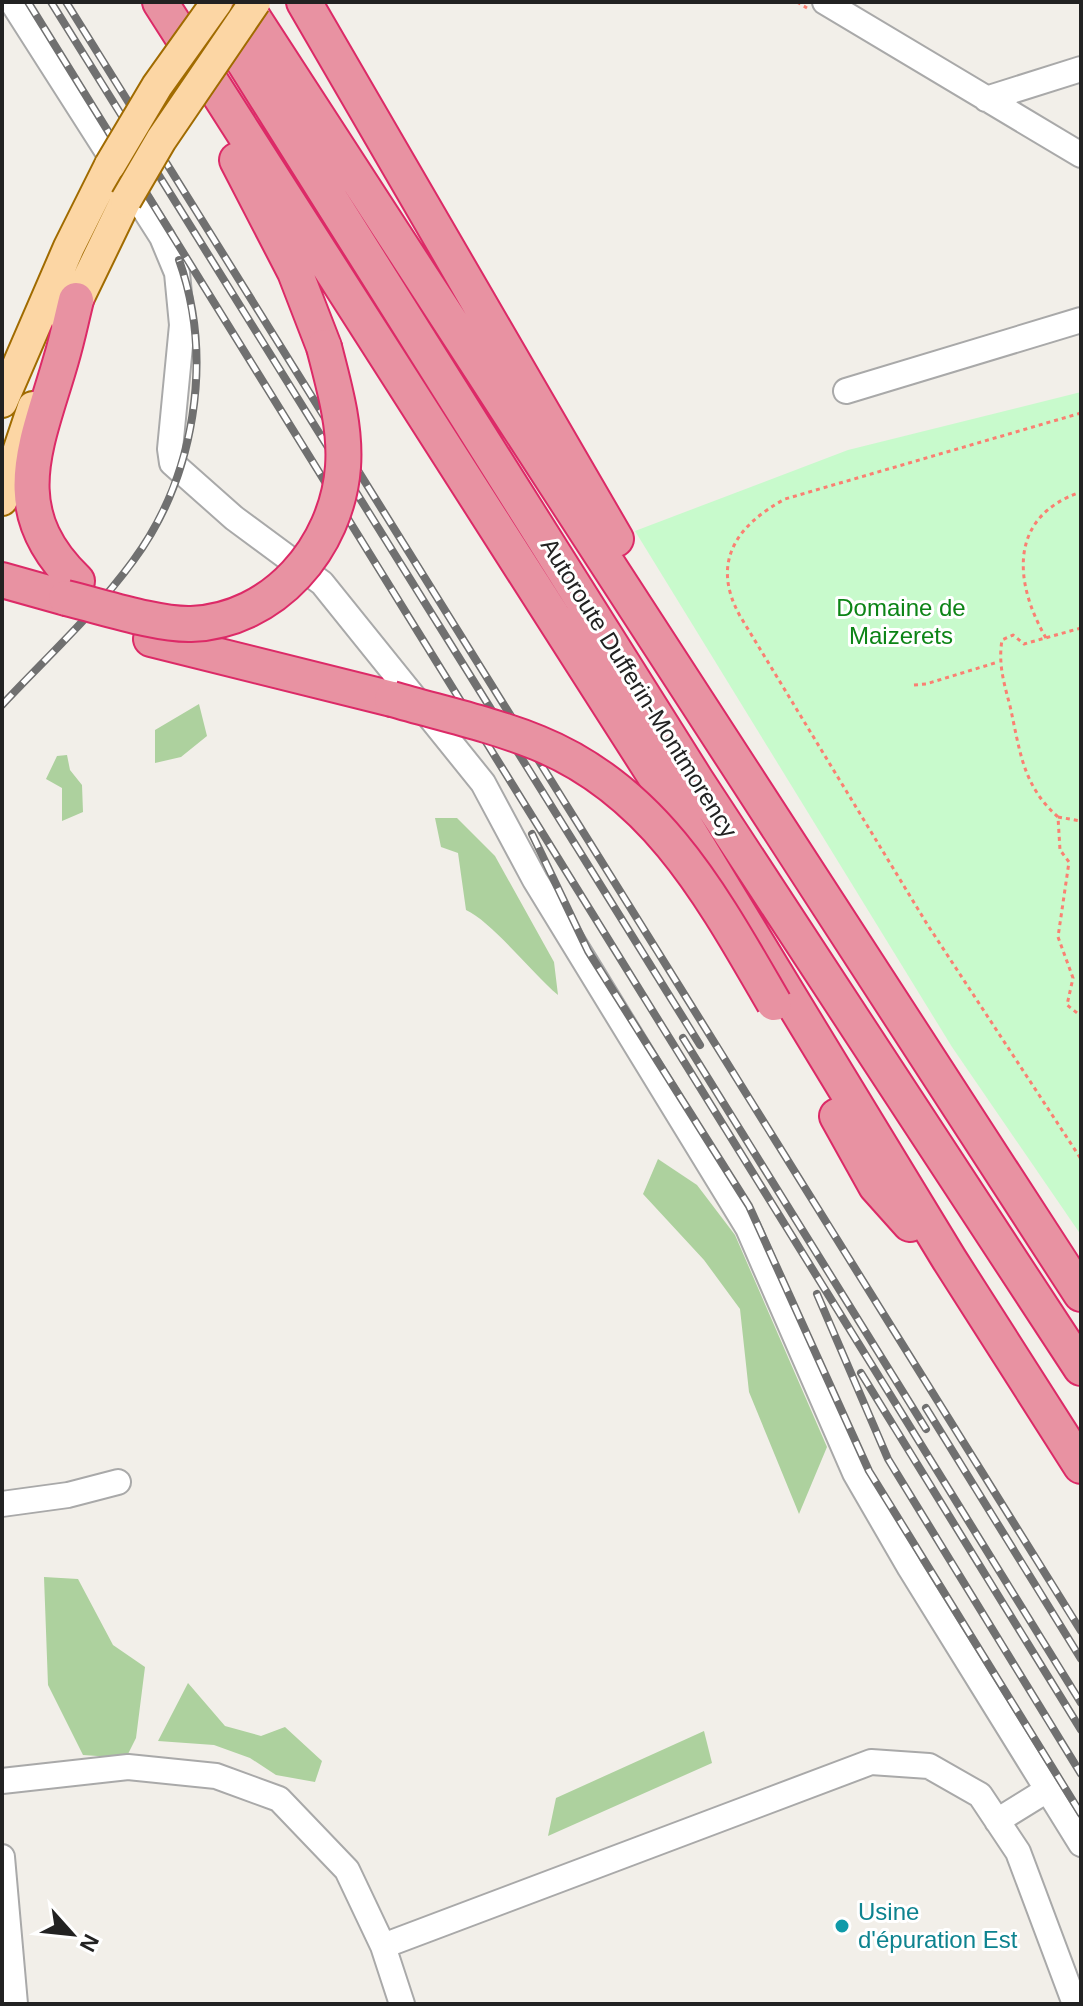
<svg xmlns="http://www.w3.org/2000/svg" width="1083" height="2006" font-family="Helvetica,sans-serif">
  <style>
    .forest { fill: #add19e }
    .park { fill: #c8facc }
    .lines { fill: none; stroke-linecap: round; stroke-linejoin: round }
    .minor-casing { stroke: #a9a9a9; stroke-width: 28 }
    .major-casing { stroke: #a06b00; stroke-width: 34 }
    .highway-casing { stroke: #dc2a67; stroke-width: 38 }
    .path { stroke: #fa8072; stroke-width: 3; stroke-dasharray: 4 4; stroke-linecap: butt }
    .minor { stroke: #fff; stroke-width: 24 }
    .major { stroke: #fcd6a4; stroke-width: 30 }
    .highway { stroke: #e892a2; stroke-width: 34 }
    .rail-casing { stroke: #707070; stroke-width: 8 }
    .rail { stroke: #fff; stroke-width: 5; stroke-dasharray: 15; stroke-linecap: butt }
    .major-bridge-casing { stroke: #a06b00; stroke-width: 34; stroke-linecap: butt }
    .highway-bridge-casing { stroke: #dc2a67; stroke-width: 38; stroke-linecap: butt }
    .major-bridge { stroke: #fcd6a4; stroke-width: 30 }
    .highway-bridge { stroke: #e892a2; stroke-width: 34 }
    .culture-dot { fill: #0f9aa8; stroke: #fff; stroke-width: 3 }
    .labels { text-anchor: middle; stroke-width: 6; stroke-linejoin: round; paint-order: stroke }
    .park-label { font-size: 24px; fill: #0c8416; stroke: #fff }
    .street-label { font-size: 24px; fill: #222; stroke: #fff }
    .culture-label { font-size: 24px; fill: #0d838f; stroke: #fff; text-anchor: start }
  </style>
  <rect width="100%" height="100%" fill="#f2efe9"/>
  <path class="forest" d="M 199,704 L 207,736 L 181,757 L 155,763 L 155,730 Z
    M 67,755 L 70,770 L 82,785 L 83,812 L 62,821 L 62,788 L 46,779 L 57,756 Z
    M 435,818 L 457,818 L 495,856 L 554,962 L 558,995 C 533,974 491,921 466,910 L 458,853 L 441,847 Z
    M 658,1159 L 697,1185 L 735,1235 L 827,1447 L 799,1514 L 749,1392 L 740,1309 L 704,1260 L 643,1194 Z
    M 44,1577 L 78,1579 L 113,1645 L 145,1667 L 136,1738 L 126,1758 L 83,1755 L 48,1685 Z
    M 188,1683 L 225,1726 L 261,1736 L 285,1727 L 322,1761 L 315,1782 L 276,1775 L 250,1758 L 214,1745 L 158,1741 Z
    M 704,1731 L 712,1763 L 548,1836 L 556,1798 Z"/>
  <path class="park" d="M 1081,392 L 1081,1235 L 952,1047 L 635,531 L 848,450 Z"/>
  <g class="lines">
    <g class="minor-casing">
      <path id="minor" d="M 12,2 L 162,237 L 177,273 L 182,325 L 170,449 L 172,463 L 234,518 L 322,583 L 483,783 L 535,880 L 748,1228 L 855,1473 L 910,1568 L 1081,1844
        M 825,2 L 1081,155
        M 986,99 L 1081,69
        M 846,391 L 1081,320
        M 2,1504 L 68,1495 L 118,1482
        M 2,1781 L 128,1767 L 216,1776 L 279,1799 L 347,1870 L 383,1946 L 402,2004
        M 997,1821 L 1047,1790
        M 2,1857 L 15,2004
        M 383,1946 L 871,1762 L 929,1766 L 980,1795 L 1018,1852 L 1075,2004"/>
    </g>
    <g class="major-casing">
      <path id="major" d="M 67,322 L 126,200
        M 2,402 L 69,247 L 110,165
        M 2,500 L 33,407"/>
    </g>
    <g class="highway-casing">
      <path id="highway" d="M 160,2 L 660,784 L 949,1259 L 1081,1466
        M 243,2 L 1081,1294
        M 304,2 L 616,539
        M 215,16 L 696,780 L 1081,1368
        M 237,160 L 295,272 L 324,347
        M 76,300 C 71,320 67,340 61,360 C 37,444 2,509 77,581
        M 2,580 L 66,598
        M 151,639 L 392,699
        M 837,1116 L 876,1186 L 910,1224"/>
    </g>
    <path class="path" d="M 797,2 L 807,8
      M 1081,413 L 785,499 C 737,525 710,562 740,616 L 927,924 L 1081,1159
      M 1081,628 L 1024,644 L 1013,635 L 1002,640 C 998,664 1004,683 1010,706 C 1020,750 1022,785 1058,817 L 1060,850 L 1069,862 L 1058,937 L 1073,978 L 1067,1005 L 1081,1016
      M 1046,638 C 1013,581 1009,516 1081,492
      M 1081,648 L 1081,743
      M 914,685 L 926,684 L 998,662
      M 1058,817 L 1081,821"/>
    <use href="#minor" class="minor"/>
    <use href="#major" class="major"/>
    <use href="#highway" class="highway"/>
    <g class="rail-casing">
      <path id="rail" d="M 28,2 L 1081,1703
        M 51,2 L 700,1045
        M 66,2 L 1081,1631
        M 2,705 C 46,658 95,613 133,561 C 195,477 214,358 179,260
        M 532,834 L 588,951 L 749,1206 L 869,1471 L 1081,1814
        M 683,1038 L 926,1429
        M 817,1294 L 888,1459 L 1081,1774
        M 861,1373 L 1081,1730
        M 926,1408 L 1081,1659"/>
    </g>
    <use href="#rail" class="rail"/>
    <g class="major-bridge-casing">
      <path id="major-bridge" d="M 110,165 L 157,86 L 217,2
        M 126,200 L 161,140 L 255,2"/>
    </g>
    <g class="highway-bridge-casing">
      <path id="highway-bridge" d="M 66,598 C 100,606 157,625 191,624 C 274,621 337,547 343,467 C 346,427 334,386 324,347
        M 392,699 C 440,713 491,724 538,743 C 656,791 713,898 774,1003"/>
    </g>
    <use href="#major-bridge" class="major-bridge"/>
    <use href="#highway-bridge" class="highway-bridge"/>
  </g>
  <circle class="culture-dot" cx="842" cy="1926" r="8"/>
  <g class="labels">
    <g class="park-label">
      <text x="901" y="616">Domaine de<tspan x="901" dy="28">Maizerets</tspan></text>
    </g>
    <g class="street-label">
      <text transform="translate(639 688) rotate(58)" y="8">Autoroute Dufferin-Montmorency</text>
    </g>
    <g class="culture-label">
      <text x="858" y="1920">Usine<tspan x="858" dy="28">d'épuration Est</tspan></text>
    </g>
  </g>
  <rect width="1083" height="2006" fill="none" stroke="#222222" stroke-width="8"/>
  <g transform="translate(72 1934) rotate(117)" stroke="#ffffff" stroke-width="6" paint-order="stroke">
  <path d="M0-6L14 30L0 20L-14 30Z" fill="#222222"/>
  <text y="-12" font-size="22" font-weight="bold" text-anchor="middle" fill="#222222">N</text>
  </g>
</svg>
